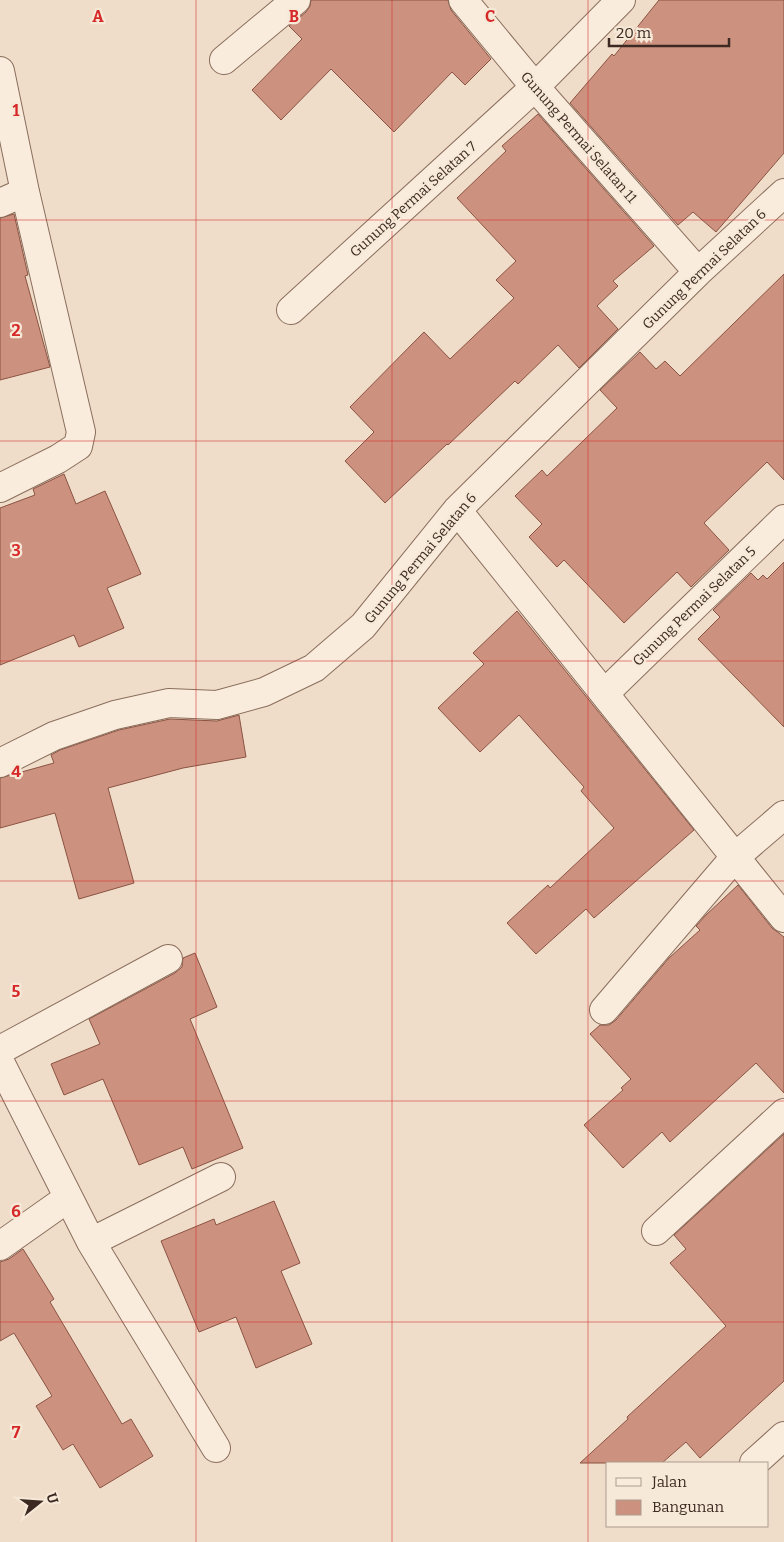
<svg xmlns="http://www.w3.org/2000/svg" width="784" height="1542" font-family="Bitter,serif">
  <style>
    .building { fill: #cd927f; stroke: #8b5343 }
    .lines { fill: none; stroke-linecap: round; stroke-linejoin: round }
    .minor-casing { stroke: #8b6e5d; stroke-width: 30 }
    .minor { stroke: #f9ecdc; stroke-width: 28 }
    .grid { fill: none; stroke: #d62828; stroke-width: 1; stroke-opacity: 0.55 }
    .labels { text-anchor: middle; stroke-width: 4.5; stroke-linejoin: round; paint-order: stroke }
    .street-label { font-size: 14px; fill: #3c2921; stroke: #f6e9d8 }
    .grid-label { font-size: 16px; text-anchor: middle; font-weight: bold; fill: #d62828; stroke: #f6e9d8; stroke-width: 4.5; stroke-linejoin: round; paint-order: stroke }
  </style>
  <rect width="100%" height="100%" fill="#efddc9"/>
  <path class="building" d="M 311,0 L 448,0 L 451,10 L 491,59 L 465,85 L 452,72 L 394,132 L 331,69 L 281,120 L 252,90 L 302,39 L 289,26 L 306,12 L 310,6 Z
    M 659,0 L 784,0 L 784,153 L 716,232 L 693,212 L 678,225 L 570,103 L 612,54 L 614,56 Z
    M 538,114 L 654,246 L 613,281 L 618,286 L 597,306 L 618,329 L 579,368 L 558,345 L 518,384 L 515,381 L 448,445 L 447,444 L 385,503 L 345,461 L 374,432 L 350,407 L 424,332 L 450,359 L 514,298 L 496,280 L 516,261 L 457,198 L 506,151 L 502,146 Z
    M 14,214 L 28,275 L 25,276 L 50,367 L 0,380 L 0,218 Z
    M 784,274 L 784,480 L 767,462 L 704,523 L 729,550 L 691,587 L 677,572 L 624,623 L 564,560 L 557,567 L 529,537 L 542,524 L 515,496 L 542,470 L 547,476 L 617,408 L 600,390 L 640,352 L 656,369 L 665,361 L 680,376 Z
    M 64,474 L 76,504 L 105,491 L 141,574 L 107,588 L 124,628 L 79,647 L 74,635 L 0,665 L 0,508 L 35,495 L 33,489 Z
    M 784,562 L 784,727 L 698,639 L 720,617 L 713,610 L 751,573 L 758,580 L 763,575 L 767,579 Z
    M 517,611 L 694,830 L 594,918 L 586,909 L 536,954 L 507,923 L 548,885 L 550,888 L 614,828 L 581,791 L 584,787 L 519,715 L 480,752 L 438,708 L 484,664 L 473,653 Z
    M 239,715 L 246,757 L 183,768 L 108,788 L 134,883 L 79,899 L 55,813 L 0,828 L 0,778 L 54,763 L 51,755 L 60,750 L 119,730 L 170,719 L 217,721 Z
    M 738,885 L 772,928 L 784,937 L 784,1093 L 756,1063 L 670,1142 L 662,1132 L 623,1168 L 584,1125 L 623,1090 L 621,1088 L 631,1079 L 590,1034 L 600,1025 L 609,1025 L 616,1020 L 669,958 L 700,930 L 696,926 L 706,915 Z
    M 195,953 L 217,1007 L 190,1019 L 243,1148 L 192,1169 L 183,1147 L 139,1165 L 103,1079 L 64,1095 L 51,1064 L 100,1044 L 89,1019 L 175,973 L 182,967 L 183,958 Z
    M 784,1134 L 784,1381 L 700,1458 L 686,1442 L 662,1463 L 580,1463 L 628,1419 L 627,1417 L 726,1326 L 670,1263 L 686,1249 L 674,1235 Z
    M 274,1201 L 300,1263 L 281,1271 L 312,1344 L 256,1368 L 236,1317 L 199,1332 L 161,1241 L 214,1219 L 216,1225 Z
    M 23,1249 L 54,1299 L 50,1302 L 122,1424 L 131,1419 L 153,1456 L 100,1488 L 73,1444 L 63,1450 L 36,1406 L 52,1396 L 14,1333 L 0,1341 L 0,1262 L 9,1259 Z"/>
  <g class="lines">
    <g class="minor-casing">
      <path id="minor" d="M 463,0 L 535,87 L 698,272
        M 224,60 L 296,0
        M 0,71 L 25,192 L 81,432 L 78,446 L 58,459 L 0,488
        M 0,203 L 25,192
        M 291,310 L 535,87 L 621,0
        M 457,510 L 784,918
        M 605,693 L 784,519
        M 0,763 L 54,736 L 115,715 L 169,703 L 217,705 L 264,692 L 314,668 L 363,626 L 457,510 L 698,272 L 784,193
        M 604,1010 L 735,857 L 784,815
        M 0,1050 L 168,959
        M 0,1062 L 91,1242 L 216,1448
        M 656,1231 L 784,1113
        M 91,1242 L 221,1177
        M 0,1246 L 68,1198
        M 754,1463 L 784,1436"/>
    </g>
    <use href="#minor" class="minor"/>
  </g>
  <path class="grid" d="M 196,0 L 196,1542M 392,0 L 392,1542M 588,0 L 588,1542M 0,220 L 784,220M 0,441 L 784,441M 0,661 L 784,661M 0,881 L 784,881M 0,1101 L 784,1101M 0,1322 L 784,1322"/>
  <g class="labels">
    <g class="street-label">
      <text transform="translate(579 137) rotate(49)" y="5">Gunung Permai Selatan 11</text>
      <text transform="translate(413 199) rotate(-42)" y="5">Gunung Permai Selatan 7</text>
      <text transform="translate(704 269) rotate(-44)" y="5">Gunung Permai Selatan 6</text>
      <text transform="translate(420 558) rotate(-50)" y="5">Gunung Permai Selatan 6</text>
      <text transform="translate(694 606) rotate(-44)" y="5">Gunung Permai Selatan 5</text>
    </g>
  </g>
  <g class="grid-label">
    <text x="98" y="22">A</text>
    <text x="294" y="22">B</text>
    <text x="490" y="22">C</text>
    <text x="16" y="116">1</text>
    <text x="16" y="336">2</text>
    <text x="16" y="556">3</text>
    <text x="16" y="777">4</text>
    <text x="16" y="997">5</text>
    <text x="16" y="1217">6</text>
    <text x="16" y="1438">7</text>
  </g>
  <rect x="606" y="1462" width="162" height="65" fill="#f6e9d8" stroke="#ac9c8f"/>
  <rect x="616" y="1478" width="25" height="8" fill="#f9ecdc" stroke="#ac9c8f"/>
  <text x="652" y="1487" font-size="15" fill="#3c2921">Jalan</text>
  <rect x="616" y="1500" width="25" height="15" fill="#cd927f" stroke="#ac9c8f"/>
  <text x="652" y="1512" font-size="15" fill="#3c2921">Bangunan</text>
  <g transform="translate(40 1502) rotate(73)" stroke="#f6e9d8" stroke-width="4" paint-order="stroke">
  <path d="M0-4L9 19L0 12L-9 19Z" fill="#3c2921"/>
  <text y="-8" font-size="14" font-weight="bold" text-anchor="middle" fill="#3c2921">U</text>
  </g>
  <path d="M609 38v8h120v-8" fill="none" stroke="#3c2921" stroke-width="2.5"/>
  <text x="616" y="38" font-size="15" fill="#3c2921" stroke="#f6e9d8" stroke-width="4" paint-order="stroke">20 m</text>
</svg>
